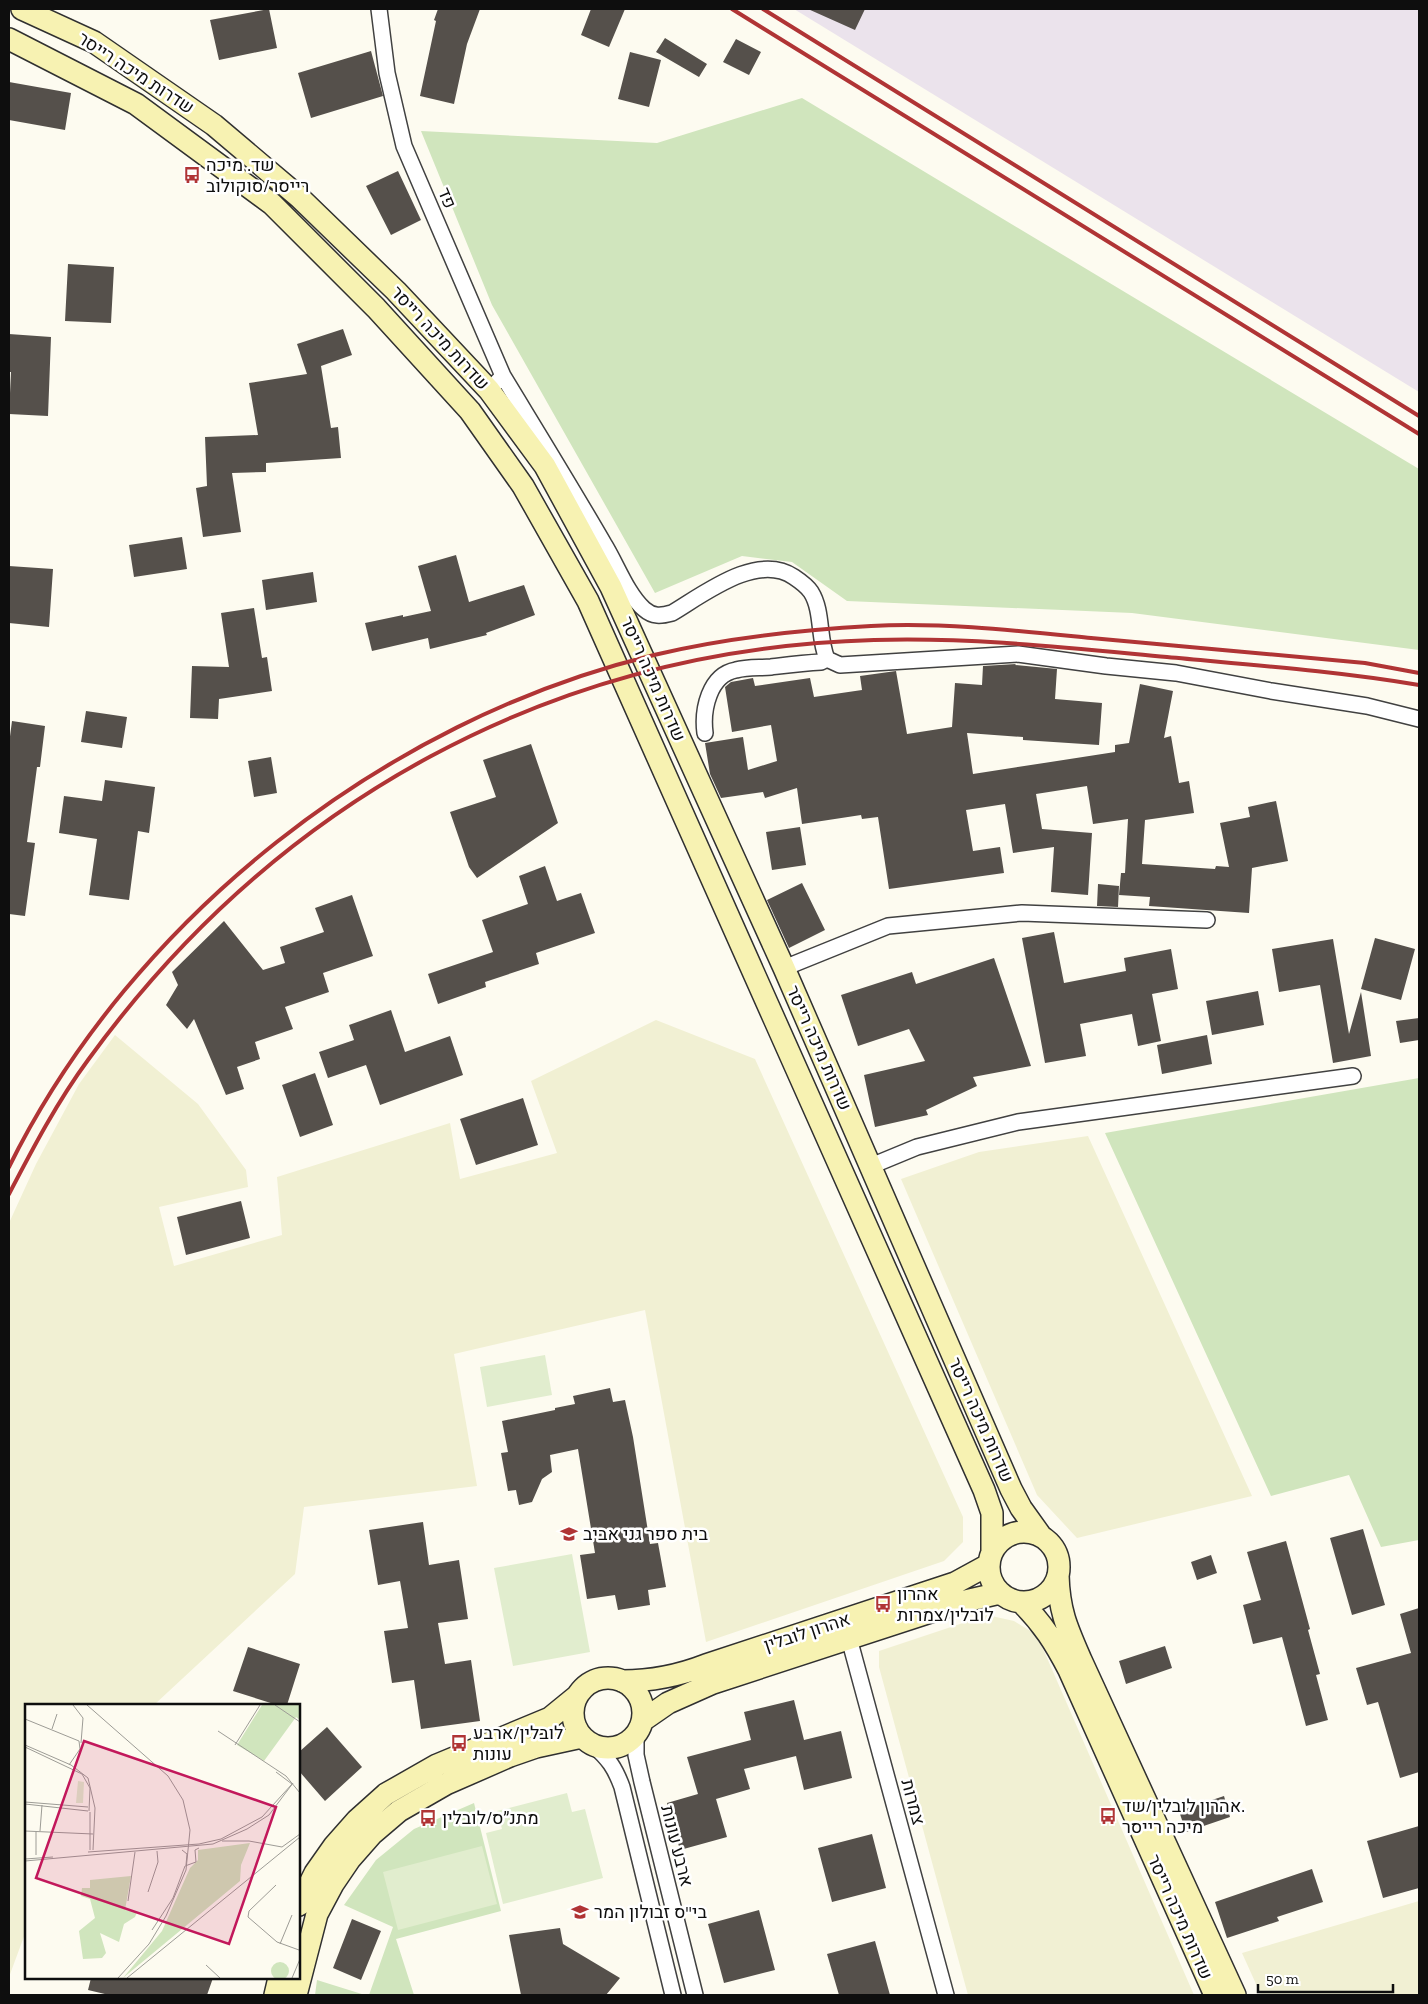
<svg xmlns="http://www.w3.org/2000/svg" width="1428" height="2004" font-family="'Zilla Slab',Heebo,serif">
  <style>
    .industrial { fill: #ebe3ec }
    .farmland { fill: #f1f0d3 }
    .green { fill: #d0e5bd }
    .pitch { fill: #e1edce }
    .building { fill: #55504b }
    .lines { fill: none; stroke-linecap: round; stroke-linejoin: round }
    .street-casing { stroke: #414141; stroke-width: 18 }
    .secondary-casing { stroke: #303030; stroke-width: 24 }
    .street { stroke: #fff; stroke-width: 15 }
    .secondary { stroke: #f7f2b2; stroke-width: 21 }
    .rail { stroke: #b03435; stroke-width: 4 }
    .labels { text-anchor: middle; stroke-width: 5; stroke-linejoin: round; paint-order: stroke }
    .street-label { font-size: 18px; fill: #0e0e0e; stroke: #fff }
    .poi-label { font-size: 18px; fill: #0e0e0e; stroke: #fff; text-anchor: start }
    .inset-road { fill: none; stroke: #9d9c96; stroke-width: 1 }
    .view { fill: #c2185b; fill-opacity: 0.15; stroke: #c2185b; stroke-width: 2.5 }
    .inset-edge { fill: none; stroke: #0e0e0e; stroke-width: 2.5 }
  </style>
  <rect width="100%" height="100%" fill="#fdfbf0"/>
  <path class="industrial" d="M 794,9 L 1419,9 L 1419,392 Z"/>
  <path class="farmland" d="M 656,1020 L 755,1059 L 963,1517 L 963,1542 L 944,1561 L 706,1642 L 645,1310 L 454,1354 L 477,1486 L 304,1507 L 295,1574 L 154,1705 L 26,1705 L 26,1931 L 9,1977 L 9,1223 L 36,1164 L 79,1084 L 115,1035 L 198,1104 L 246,1170 L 248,1187 L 159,1207 L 174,1266 L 282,1235 L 277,1177 L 450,1123 L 460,1179 L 557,1153 L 531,1081 Z
    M 1088,1136 L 1252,1496 L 1077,1538 L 1037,1495 L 901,1179 L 979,1152 Z
    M 987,1615 L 1014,1621 L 1037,1635 L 1194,1995 L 968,1995 L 879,1667 L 879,1651 Z
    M 1419,1901 L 1419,1995 L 1261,1995 L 1242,1953 Z"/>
  <path class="green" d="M 802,98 L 1419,469 L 1419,650 L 1132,613 L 847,601 L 792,562 L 742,556 L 655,593 L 492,305 L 421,131 L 657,143 Z
    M 1419,1078 L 1419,1540 L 1381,1547 L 1349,1475 L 1271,1496 L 1105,1133 Z
    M 474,1803 L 501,1911 L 396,1939 L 414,1995 L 369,1995 L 393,1927 L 344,1905 L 376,1860 L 414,1829 Z
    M 317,1980 L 365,1995 L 315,1995 Z"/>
  <path class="pitch" d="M 545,1355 L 552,1395 L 487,1407 L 480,1367 Z
    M 572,1554 L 590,1652 L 513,1666 L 494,1568 Z
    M 567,1793 L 572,1812 L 585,1809 L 603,1878 L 503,1904 L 486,1833 L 502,1829 L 497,1811 Z
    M 482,1846 L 497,1904 L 398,1930 L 383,1872 Z"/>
  <path class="building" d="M 269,9 L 277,48 L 219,60 L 210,20 Z
    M 438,9 L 480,9 L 467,44 L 454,104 L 420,96 L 436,21 L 434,20 Z
    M 591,9 L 625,9 L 609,47 L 581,35 Z
    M 808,9 L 865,9 L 855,30 Z
    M 665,38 L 707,64 L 699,77 L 656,52 Z
    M 736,39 L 761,52 L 749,75 L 723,62 Z
    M 371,51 L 383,96 L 311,118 L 298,73 Z
    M 630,52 L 661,60 L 649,107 L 618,99 Z
    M 9,82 L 71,93 L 65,130 L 9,120 Z
    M 398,171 L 421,220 L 391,235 L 366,186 Z
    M 68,264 L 114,267 L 111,323 L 65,321 Z
    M 343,329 L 352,355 L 321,366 L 331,428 L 338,427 L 341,458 L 266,463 L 266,472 L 232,473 L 241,532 L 203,537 L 196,488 L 207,486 L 205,437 L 258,435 L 249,383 L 307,374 L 297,344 Z
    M 9,334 L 51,337 L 48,416 L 9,414 L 11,372 L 9,372 Z
    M 182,537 L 187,569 L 134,577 L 129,545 Z
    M 456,555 L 469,602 L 524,585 L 535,615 L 486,633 L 487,635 L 430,649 L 428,638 L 372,651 L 365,623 L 403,615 L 403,617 L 431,611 L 418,566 Z
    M 9,566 L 53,569 L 49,627 L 9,623 Z
    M 313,572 L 317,602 L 266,610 L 262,580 Z
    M 254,608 L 262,658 L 267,657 L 272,691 L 219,699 L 218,719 L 190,718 L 192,666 L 229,667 L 221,613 Z
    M 1016,664 L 1015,665 L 1057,669 L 1055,699 L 1102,703 L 1099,745 L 1023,740 L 1023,737 L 967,733 L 973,774 L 1115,752 L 1115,745 L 1129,743 L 1140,684 L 1173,691 L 1164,738 L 1171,736 L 1179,783 L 1189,781 L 1194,813 L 1145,820 L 1142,864 L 1215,869 L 1216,866 L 1229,867 L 1220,823 L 1250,817 L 1248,807 L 1276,801 L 1288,861 L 1252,868 L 1249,913 L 1149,906 L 1150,897 L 1119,895 L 1121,873 L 1125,873 L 1128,819 L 1093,824 L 1087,786 L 1036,794 L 1042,829 L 1092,833 L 1088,895 L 1051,892 L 1054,847 L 1013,853 L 1005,804 L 966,810 L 973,851 L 1000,847 L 1004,873 L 889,889 L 878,817 L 862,819 L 861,815 L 802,824 L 797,788 L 765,798 L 763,792 L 721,798 L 710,774 L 705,743 L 743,737 L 748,770 L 777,761 L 771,725 L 732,732 L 725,687 L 731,682 L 753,678 L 755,686 L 810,678 L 814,697 L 862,690 L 860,676 L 896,671 L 907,734 L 952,727 L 955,683 L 982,685 L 983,666 Z
    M 86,711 L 127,717 L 122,748 L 81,742 Z
    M 12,721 L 45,726 L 40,767 L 37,767 L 27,842 L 35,843 L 25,916 L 9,914 L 9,744 Z
    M 531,744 L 558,823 L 477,878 L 469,867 L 450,812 L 496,797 L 483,760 Z
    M 271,757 L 277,793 L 254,797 L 248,761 Z
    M 105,780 L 155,787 L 149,833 L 138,831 L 129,900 L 89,895 L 97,839 L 59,833 L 64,796 L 102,801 Z
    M 800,827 L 806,865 L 772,870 L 766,832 Z
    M 545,866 L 557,901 L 581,893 L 595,933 L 536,953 L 539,964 L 485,982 L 486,987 L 438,1004 L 428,974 L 493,952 L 482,920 L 528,904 L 519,876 Z
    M 802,883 L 825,930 L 789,948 L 767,900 Z
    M 1098,884 L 1119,886 L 1118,907 L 1097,906 Z
    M 352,895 L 373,956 L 323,973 L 329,992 L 285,1007 L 293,1029 L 255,1042 L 260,1059 L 237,1067 L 244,1089 L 226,1095 L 194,1019 L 187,1029 L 166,1005 L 178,985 L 172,972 L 224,921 L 263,970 L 285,963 L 280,947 L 324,932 L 315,908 Z
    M 1054,932 L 1064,983 L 1126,971 L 1124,958 L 1171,949 L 1178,989 L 1152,994 L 1161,1041 L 1138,1046 L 1132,1014 L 1080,1024 L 1086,1056 L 1045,1063 L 1022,938 Z
    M 1375,938 L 1415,949 L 1401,1000 L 1361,989 Z
    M 1333,939 L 1349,1034 L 1361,992 L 1371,1056 L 1333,1063 L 1320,985 L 1279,992 L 1272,949 Z
    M 994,958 L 1031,1066 L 973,1077 L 977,1086 L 926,1110 L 928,1115 L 875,1127 L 864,1075 L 925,1061 L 909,1029 L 858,1046 L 841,995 L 912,972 L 916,984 Z
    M 1258,991 L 1264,1025 L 1212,1035 L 1206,1001 Z
    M 391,1010 L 405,1052 L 450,1036 L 463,1075 L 380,1105 L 366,1065 L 328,1078 L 319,1052 L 354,1040 L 349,1025 Z
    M 1419,1018 L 1419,1040 L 1400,1043 L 1396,1021 Z
    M 1207,1035 L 1212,1064 L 1162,1074 L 1157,1045 Z
    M 315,1073 L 333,1125 L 300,1137 L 282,1085 Z
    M 523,1098 L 538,1145 L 476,1165 L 460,1119 Z
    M 241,1201 L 250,1238 L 186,1255 L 177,1217 Z
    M 610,1388 L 613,1402 L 625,1400 L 633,1437 L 650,1544 L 658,1543 L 666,1587 L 648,1590 L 650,1605 L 618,1610 L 615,1595 L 587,1599 L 580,1555 L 595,1553 L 578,1449 L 550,1455 L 552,1472 L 542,1479 L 532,1502 L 519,1505 L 516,1490 L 508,1491 L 501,1453 L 508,1452 L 502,1421 L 555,1410 L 555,1408 L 575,1404 L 573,1396 Z
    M 423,1522 L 429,1565 L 459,1560 L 468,1619 L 438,1623 L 445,1664 L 471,1660 L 480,1721 L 421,1729 L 414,1680 L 392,1683 L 384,1631 L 408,1628 L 400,1581 L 378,1585 L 369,1530 Z
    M 1363,1529 L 1385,1605 L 1352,1615 L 1330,1538 Z
    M 1286,1541 L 1310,1629 L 1308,1630 L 1320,1674 L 1316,1675 L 1328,1720 L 1306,1726 L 1282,1637 L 1253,1644 L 1243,1605 L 1261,1600 L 1247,1552 Z
    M 1211,1555 L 1217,1573 L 1197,1580 L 1191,1562 Z
    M 1419,1608 L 1419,1772 L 1400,1778 L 1378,1702 L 1367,1705 L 1356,1668 L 1411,1653 L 1400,1614 Z
    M 1165,1646 L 1172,1668 L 1126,1684 L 1119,1661 Z
    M 248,1647 L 300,1664 L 287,1705 L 277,1705 L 233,1691 Z
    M 794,1700 L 804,1740 L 841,1731 L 852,1778 L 804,1790 L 796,1756 L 744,1769 L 750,1789 L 716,1799 L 727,1837 L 680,1850 L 667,1803 L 698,1794 L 687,1757 L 751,1740 L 744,1712 Z
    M 327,1727 L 362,1767 L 325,1801 L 299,1771 L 299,1752 Z
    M 1224,1796 L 1230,1817 L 1186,1832 L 1179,1811 Z
    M 1419,1826 L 1419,1888 L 1383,1898 L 1367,1841 Z
    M 872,1834 L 886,1888 L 832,1902 L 818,1848 Z
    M 1312,1869 L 1323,1902 L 1277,1917 L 1279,1921 L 1227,1938 L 1215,1902 Z
    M 759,1910 L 775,1970 L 724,1983 L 708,1924 Z
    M 352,1919 L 381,1931 L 361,1980 L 333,1968 Z
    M 560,1928 L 563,1944 L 620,1978 L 606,1995 L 521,1995 L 509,1935 Z
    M 875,1941 L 890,1995 L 839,1995 L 827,1954 Z
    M 91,1978 L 213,1978 L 207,1995 L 109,1995 L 88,1990 Z"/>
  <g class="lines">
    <g class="street-casing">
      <path id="street" d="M 379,9 L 387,73 L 404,146 L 503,376 L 497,382
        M 503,376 C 537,432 571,487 604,544 C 616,563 627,594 644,609 C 653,617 661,616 672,613 C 704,594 757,552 794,577 C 800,581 807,586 811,592 C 823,611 818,638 827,659 L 840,665 L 1018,654 L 1106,666 L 1176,673 L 1271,691 L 1367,706 L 1419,719
        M 705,733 C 702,710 709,675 736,670 C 747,667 760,668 771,667 C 788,665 804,663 821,662 L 827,659
        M 784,968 L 888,926 L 1022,913 L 1207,920
        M 871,1166 L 917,1147 L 1018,1122 L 1353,1076
        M 847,1631 L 946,1995
        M 636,1733 L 636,1755 L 642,1782 L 695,1995
        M 593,1745 C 609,1759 615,1768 622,1787 L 673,1995"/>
    </g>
    <g class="secondary-casing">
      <path id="secondary" d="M 22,9 L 94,42 L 214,125 L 299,197 L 396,291 L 489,390 L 545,466 L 611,587 L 784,968 L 1011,1489 L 1021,1508 L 1041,1536
        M 9,39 L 136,104 L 272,204 L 376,308 L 470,411 L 523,486 L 588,601 L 984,1490 L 992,1513 L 992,1550
        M989 1567a35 35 0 1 1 70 0a35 35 0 1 1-70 0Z
        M 1058,1575 C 1059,1611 1067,1628 1081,1660 L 1235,1995
        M 1021,1602 C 1043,1624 1055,1643 1069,1670 L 1215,1995
        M573 1713a35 35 0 1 1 70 0a35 35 0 1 1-70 0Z
        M 622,1681 C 653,1681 678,1676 706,1665 L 955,1583 L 988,1565
        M 642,1721 L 668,1703 L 713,1683 L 961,1602 L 1000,1593
        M 299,1905 L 315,1873 L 334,1846 L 357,1820 L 386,1794 L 437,1765 L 550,1718 L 577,1696
        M 275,1995 L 279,1978
        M 296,1995 L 317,1914 L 333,1884 L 350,1859 L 372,1834 L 399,1811 L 446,1784 L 510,1756 L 536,1747 L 582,1737"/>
    </g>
    <use href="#street" class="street"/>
    <use href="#secondary" class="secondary"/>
    <path class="rail" d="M 732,9 L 1419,434
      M 763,9 L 1419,416
      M 9,1167 C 132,918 385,720 654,655 C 725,638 799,630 871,626 C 942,622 1021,631 1091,638 C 1182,646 1274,655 1365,663 L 1419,673
      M 9,1194 C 33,1148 57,1102 88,1060 C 276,801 552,649 874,640 C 972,637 1070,648 1167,657 C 1252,665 1336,671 1419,685"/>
  </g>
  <defs>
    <g id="bus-bare" transform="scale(1.35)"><path d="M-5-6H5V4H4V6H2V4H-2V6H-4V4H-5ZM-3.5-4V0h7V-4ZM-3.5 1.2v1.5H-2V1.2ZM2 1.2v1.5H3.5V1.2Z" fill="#b03435" stroke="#fff" stroke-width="2.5" paint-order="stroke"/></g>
    <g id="school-bare" transform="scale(1.35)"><path d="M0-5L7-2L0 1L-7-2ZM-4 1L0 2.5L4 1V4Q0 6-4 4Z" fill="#b03435" stroke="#fff" stroke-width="2.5" paint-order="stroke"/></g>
  </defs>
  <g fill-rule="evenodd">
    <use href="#bus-bare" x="192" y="175"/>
    <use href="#school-bare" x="569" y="1534"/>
    <use href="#bus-bare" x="883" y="1604"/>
    <use href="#bus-bare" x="459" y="1743"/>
    <use href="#bus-bare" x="1108" y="1816"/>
    <use href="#bus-bare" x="428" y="1818"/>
    <use href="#school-bare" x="580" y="1912"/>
  </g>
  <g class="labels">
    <g class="street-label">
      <text transform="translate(136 73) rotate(33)" y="6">שדרות מיכה רייסר</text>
      <text transform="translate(447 198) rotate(67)" y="6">פד</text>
      <text transform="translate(440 338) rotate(47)" y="6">שדרות מיכה רייסר</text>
      <text transform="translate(653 679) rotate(66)" y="6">שדרות מיכה רייסר</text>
      <text transform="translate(819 1048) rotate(66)" y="6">שדרות מיכה רייסר</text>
      <text transform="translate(981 1420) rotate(66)" y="6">שדרות מיכה רייסר</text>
      <text transform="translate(807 1632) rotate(-18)" y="6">אהרון לובלין</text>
      <text transform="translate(913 1802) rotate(75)" y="6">צמרות</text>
      <text transform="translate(677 1846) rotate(76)" y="6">ארבע עונות</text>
      <text transform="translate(1180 1917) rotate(66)" y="6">שדרות מיכה רייסר</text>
    </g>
    <g class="poi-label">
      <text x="206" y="171">שד. מיכה<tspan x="206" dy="21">רייסר/סוקולוב</tspan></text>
      <text x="583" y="1540">בית ספר גני אביב</text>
      <text x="897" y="1600">אהרון<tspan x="897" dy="21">לובלין/צמרות</tspan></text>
      <text x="473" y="1739">לובלין/ארבע<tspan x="473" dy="21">עונות</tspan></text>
      <text x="1122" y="1812">אהרון לובלין/שד.<tspan x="1122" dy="21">מיכה רייסר</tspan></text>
      <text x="442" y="1824">מתנ״ס/לובלין</text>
      <text x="594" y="1918">בי"ס זבולון המר</text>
    </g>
  </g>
  <g transform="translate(25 1704)">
    <rect width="275" height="275" fill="#fdfbf0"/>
    <path d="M 237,1 L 275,1 L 275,16 L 271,13 L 239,57 L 212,41 ZM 225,139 L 216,161 L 215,177 L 98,274 L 137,227 L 165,164 L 173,156 L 173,146 ZM 106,172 L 100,206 L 112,208 L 110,213 L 99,220 L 94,238 L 75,229 L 81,249 L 77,254 L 58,255 L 54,227 L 70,214 L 65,195 L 56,192 L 57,184 L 65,184 L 65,176 ZM246 267a9 9 0 1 1 18 0a9 9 0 1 1-18 0Z" fill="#d0e5bd"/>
    <path d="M 53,77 L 59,78 L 58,99 L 51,99 Z" fill="#e1edce"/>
    <path class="inset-road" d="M 48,1 L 58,14 L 56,39M 62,1 L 143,72 L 158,96 L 165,126 L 161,166 L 141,212 L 124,240 L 93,274M 250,1 L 275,18M 0,15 L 54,37 L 55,45 L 44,61M 27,25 L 32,10M 193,27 L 261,72 L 275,89M 0,41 L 46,61 L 63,74 L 70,104 L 68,146M 210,41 L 235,1M 0,43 L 57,70 L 65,84 L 64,107M 251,68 L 267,80M 0,98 L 63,103M 0,100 L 63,107M 65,108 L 65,146M 0,127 L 68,130M 15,127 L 17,101M 197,137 L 224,137 L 257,143 L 275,130M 157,146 L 162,150 L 161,161M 63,148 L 174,140 L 196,135 L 237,113 L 268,79M 11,151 L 11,128M 0,155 L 28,153M 0,157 L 188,140 L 222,125 L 244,111 L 268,79M 251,181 L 224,207 L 223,213 L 252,238 L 274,246M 123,188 L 133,158 L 132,147M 103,197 L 110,148M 127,226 L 148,194 L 160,162 L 171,158 L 170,146 L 174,144M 255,240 L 267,211M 181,261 L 195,274M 102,274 L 275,133M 267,274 L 275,255"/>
    <path class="view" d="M 59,37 L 251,103 L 204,240 L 11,174 Z"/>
    <rect width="275" height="275" class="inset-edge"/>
  </g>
  <rect width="1428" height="2004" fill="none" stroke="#0e0e0e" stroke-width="20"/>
  <path d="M1258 1984v8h135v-8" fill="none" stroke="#0e0e0e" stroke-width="2.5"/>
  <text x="1266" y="1984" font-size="15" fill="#0e0e0e" stroke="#ffffff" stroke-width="4" paint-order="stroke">50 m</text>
</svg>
